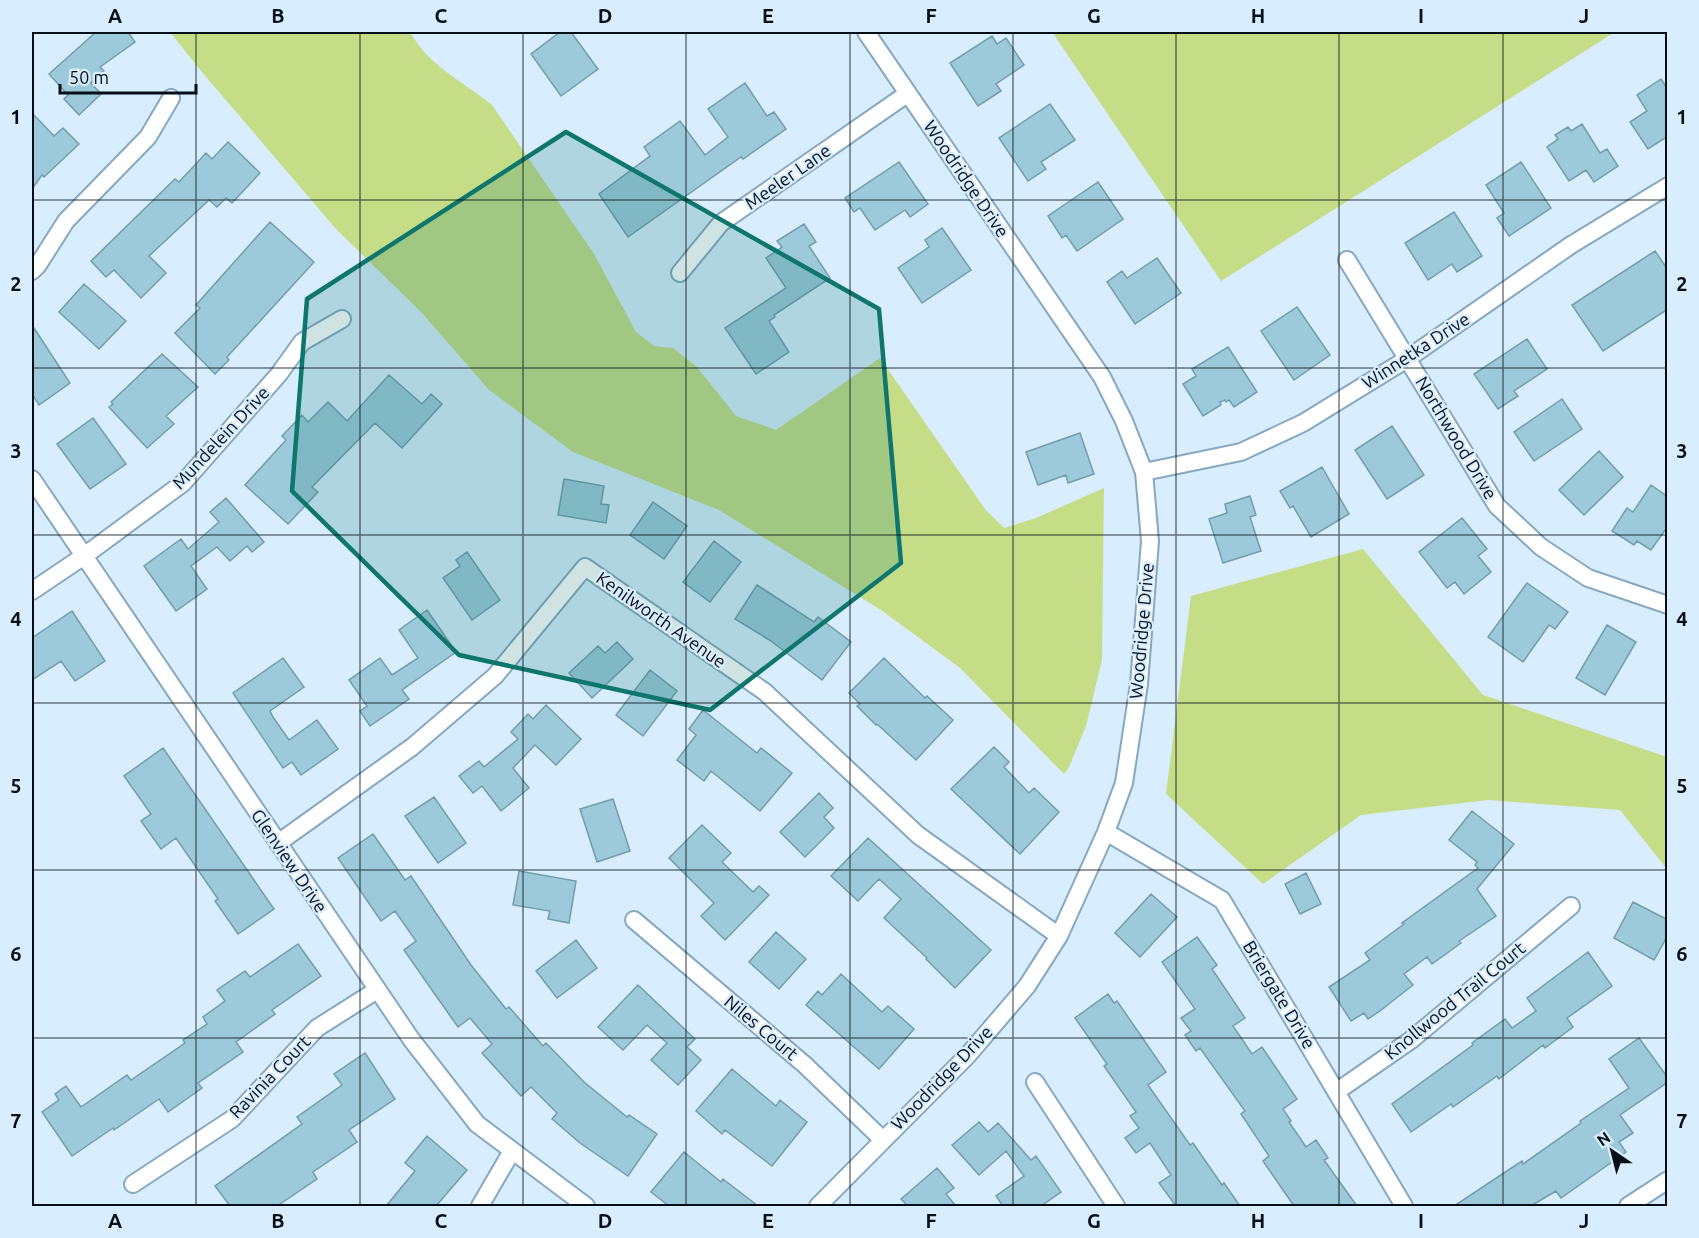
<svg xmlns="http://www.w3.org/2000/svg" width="1699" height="1238" font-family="Ubuntu,sans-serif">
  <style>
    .green { fill: #c5dd87 }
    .building { fill: #9dcada; stroke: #729dad; stroke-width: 1.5 }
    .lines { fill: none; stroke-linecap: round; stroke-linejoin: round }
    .minor-casing { stroke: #86a8c1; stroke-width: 20 }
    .minor { stroke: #fff; stroke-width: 16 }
    .marked { fill: #0f766e; fill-opacity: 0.2; stroke: #0f766e; stroke-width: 4.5; stroke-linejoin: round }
    .grid { fill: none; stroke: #040f18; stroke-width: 1.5; stroke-opacity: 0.55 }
    .labels { text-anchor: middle; stroke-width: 4.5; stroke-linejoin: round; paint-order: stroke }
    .street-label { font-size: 18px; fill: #040f18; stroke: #d8edfd }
    .neatline { fill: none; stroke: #040f18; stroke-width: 2 }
    .grid-label { font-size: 20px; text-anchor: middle; font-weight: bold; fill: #040f18 }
  </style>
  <rect width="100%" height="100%" fill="#d8edfd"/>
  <path class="green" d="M 170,32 L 410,32 C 431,68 460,79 492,105 L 594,254 L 636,332 L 654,346 L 673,348 L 697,367 L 736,416 L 776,430 L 880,358 L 985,509 L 1004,528 L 1036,518 L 1104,488 L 1102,660 L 1086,726 L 1069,767 L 1064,774 L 960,668 L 881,610 L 719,510 L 573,452 L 489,390 L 422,313 L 336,229 L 201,71 Z
    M 1052,32 L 1615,32 L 1221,281 Z
    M 1363,549 L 1483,695 L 1667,757 L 1667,869 L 1620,810 L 1488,800 L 1361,815 L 1263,884 L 1166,794 L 1191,596 Z"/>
  <path class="building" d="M 96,32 L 128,32 L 135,42 L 100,67 L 104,71 L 91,83 L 101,94 L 79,115 L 64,99 L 68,95 L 49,74 Z
    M 560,32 L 571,32 L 598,69 L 561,96 L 531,54 Z
    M 992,36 L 997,44 L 1006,38 L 1024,65 L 996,84 L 1001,91 L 978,106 L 950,63 Z
    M 1661,79 L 1668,90 L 1668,136 L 1648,149 L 1630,122 L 1647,111 L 1637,95 Z
    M 745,83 L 767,116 L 774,112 L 786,129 L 743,159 L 741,157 L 628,237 L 599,194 L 650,156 L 644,147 L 680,121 L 705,155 L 728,137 L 708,109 Z
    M 1050,104 L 1075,140 L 1041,162 L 1046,169 L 1028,181 L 999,138 Z
    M 32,113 L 54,136 L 63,128 L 79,144 L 44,177 L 42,175 L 32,189 Z
    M 1582,124 L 1600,153 L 1607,149 L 1618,166 L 1594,182 L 1586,170 L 1569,181 L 1547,147 L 1558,139 L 1555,135 L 1568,127 L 1571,131 Z
    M 228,142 L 260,173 L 232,203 L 226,198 L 217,207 L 209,200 L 149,256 L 166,273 L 141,298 L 114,270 L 106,277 L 91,261 L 175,179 L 179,182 L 206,153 L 212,159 Z
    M 899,162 L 928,204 L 910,217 L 905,210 L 875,230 L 860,208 L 854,212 L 845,198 Z
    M 1521,162 L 1551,208 L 1509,236 L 1497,218 L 1504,213 L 1486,185 Z
    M 1098,182 L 1123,219 L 1077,251 L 1066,235 L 1062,238 L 1048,216 Z
    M 1454,212 L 1482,256 L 1457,272 L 1452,264 L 1428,280 L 1405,243 Z
    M 270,222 L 314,262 L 227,357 L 229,360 L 215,374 L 175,333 L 200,308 L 196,305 Z
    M 804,224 L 816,242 L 809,246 L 830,278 L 774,315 L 775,317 L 769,321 L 789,352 L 756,374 L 725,328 L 786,288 L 766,258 L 782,247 L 777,241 Z
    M 942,228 L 971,270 L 922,303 L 898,268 L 929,247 L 925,240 Z
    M 1655,251 L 1668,270 L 1668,309 L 1603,351 L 1572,305 Z
    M 1157,258 L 1181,293 L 1135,324 L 1107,282 L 1122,271 L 1127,278 Z
    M 84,284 L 126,321 L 99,349 L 59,312 Z
    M 1297,307 L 1330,355 L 1294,380 L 1261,331 Z
    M 32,325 L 70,383 L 39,405 L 32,394 Z
    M 1527,339 L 1547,369 L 1514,391 L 1518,396 L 1498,409 L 1474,374 Z
    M 1228,347 L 1257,392 L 1234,407 L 1229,400 L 1226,402 L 1225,400 L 1220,402 L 1221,405 L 1203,416 L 1183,384 L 1196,376 L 1192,369 Z
    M 162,354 L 198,387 L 166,416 L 174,424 L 147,448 L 109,407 L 113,404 L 111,402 Z
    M 389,375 L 422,404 L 431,394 L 442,404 L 402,448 L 375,423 L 312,487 L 318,492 L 288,524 L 245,485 L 286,440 L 282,436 L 302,415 L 308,422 L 328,402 L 347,421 Z
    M 1562,399 L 1582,429 L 1534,461 L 1514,432 Z
    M 93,418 L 126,464 L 90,489 L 57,444 Z
    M 1392,426 L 1424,475 L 1387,499 L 1355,450 Z
    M 1080,433 L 1094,474 L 1068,483 L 1066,475 L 1038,485 L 1026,452 Z
    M 1599,451 L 1623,477 L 1584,515 L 1559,490 Z
    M 1322,467 L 1349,514 L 1311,537 L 1293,506 L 1290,508 L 1280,491 Z
    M 564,479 L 604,486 L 601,504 L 609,505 L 606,523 L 558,515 Z
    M 1651,485 L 1668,497 L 1668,526 L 1651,550 L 1637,541 L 1634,545 L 1612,531 L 1627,508 L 1633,512 Z
    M 1250,496 L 1256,515 L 1250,517 L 1261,551 L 1223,563 L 1209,519 L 1227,513 L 1225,504 Z
    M 226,498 L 264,542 L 252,552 L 247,546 L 230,561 L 217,547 L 191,566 L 207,589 L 176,611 L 144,566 L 181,539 L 188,549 L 219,522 L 210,512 Z
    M 653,502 L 687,526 L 664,559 L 630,535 Z
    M 1462,518 L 1487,549 L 1478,556 L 1491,572 L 1464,594 L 1455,582 L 1447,588 L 1419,552 Z
    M 714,541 L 741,562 L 710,602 L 683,582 Z
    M 467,552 L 500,600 L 472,620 L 443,578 L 460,566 L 456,560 Z
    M 1527,583 L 1568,612 L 1555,629 L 1549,625 L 1523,662 L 1488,637 Z
    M 757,585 L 814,622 L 818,617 L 851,642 L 822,680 L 771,641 L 735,619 Z
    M 427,610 L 456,652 L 402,690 L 409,699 L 370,726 L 360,711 L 367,706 L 349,680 L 380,658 L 392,675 L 418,658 L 399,630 Z
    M 72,611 L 105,661 L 75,681 L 61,661 L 32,680 L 32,638 Z
    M 1607,625 L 1636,642 L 1605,695 L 1576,678 Z
    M 617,642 L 633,659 L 592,698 L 569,673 L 598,646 L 605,653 Z
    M 283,658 L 304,687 L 270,711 L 273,717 L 289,740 L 317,720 L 338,749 L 301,775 L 292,762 L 283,768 L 233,693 Z
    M 884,658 L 925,698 L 927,696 L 953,720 L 916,760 L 877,724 L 876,725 L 857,706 L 860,704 L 849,693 Z
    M 650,670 L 677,691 L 643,736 L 616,715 Z
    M 546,705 L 581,739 L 556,765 L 535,745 L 513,768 L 529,788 L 501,811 L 482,786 L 473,793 L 459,776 L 479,761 L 484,767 L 518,739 L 511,732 L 528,714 L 533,719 Z
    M 703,710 L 757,753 L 761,748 L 792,773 L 760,811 L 711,771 L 704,781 L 677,760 L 696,735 L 689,729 Z
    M 994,747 L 1009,762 L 1004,767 L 1029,793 L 1034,788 L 1059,812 L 1020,854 L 951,789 Z
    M 163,748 L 274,909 L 238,934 L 215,901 L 218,899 L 176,838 L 161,849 L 141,821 L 151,814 L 124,776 Z
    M 819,793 L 833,808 L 824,817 L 834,828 L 805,857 L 780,832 Z
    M 434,797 L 466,843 L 438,863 L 405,816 Z
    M 613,799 L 630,851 L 597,862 L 580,809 Z
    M 1472,811 L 1514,844 L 1477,889 L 1496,916 L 1459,941 L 1461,943 L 1432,964 L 1427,957 L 1404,974 L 1413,985 L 1380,1011 L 1368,1019 L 1364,1013 L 1351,1021 L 1329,987 L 1370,960 L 1365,953 L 1404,924 L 1402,923 L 1478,868 L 1475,865 L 1477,862 L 1449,840 Z
    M 702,825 L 731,853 L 722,862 L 753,892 L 759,886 L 769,895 L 725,940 L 701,916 L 714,903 L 669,858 Z
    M 373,834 L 405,880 L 411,876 L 471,965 L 506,1009 L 509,1007 L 543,1046 L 546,1043 L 584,1082 L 627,1117 L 629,1115 L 657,1134 L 628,1176 L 580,1143 L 552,1119 L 557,1113 L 531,1087 L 521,1096 L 482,1053 L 492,1044 L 470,1018 L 458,1027 L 434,993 L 404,950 L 416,941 L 395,911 L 381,921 L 338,858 Z
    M 868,838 L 991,950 L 955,988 L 926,959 L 927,958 L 884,918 L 901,899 L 879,879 L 858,901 L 831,876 Z
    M 519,871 L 576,881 L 569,923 L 548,919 L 550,911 L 513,905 Z
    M 1306,873 L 1321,904 L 1300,914 L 1285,884 Z
    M 1151,894 L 1177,917 L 1140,957 L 1115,933 Z
    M 1633,902 L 1668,920 L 1668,935 L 1654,960 L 1614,938 Z
    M 776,932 L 806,959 L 779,989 L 749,962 Z
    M 1197,937 L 1217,965 L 1212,969 L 1245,1018 L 1233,1026 L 1252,1054 L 1262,1047 L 1297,1099 L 1283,1109 L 1291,1121 L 1289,1122 L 1306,1147 L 1316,1140 L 1328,1158 L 1324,1160 L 1357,1206 L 1294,1206 L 1263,1161 L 1269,1156 L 1241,1114 L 1245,1111 L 1200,1048 L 1196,1051 L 1185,1035 L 1191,1031 L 1181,1018 L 1195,1009 L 1162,962 Z
    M 576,940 L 597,968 L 557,998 L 536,971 Z
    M 298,944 L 321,976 L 272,1010 L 275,1014 L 236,1042 L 243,1052 L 198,1083 L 202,1088 L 168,1112 L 159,1099 L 114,1130 L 113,1128 L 72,1156 L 42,1112 L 59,1100 L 55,1094 L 66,1086 L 81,1107 L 127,1075 L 131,1080 L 185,1043 L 183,1040 L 207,1024 L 203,1017 L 225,1001 L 217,990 L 245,971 L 250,977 Z
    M 1588,952 L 1612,986 L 1567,1018 L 1573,1027 L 1545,1048 L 1543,1045 L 1499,1079 L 1497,1076 L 1453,1107 L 1451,1104 L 1411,1132 L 1392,1104 L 1473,1045 L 1472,1043 L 1505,1019 L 1512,1028 L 1536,1011 L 1527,998 Z
    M 841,974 L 882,1012 L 888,1006 L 914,1029 L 879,1069 L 806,1005 L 818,991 L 822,995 Z
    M 638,985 L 695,1039 L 687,1047 L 701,1060 L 678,1085 L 651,1060 L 667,1043 L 647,1025 L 623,1050 L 598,1027 Z
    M 1108,994 L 1114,1003 L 1117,1001 L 1166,1072 L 1148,1085 L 1190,1145 L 1193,1143 L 1222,1185 L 1224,1183 L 1240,1206 L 1176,1206 L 1159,1183 L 1171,1175 L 1150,1143 L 1136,1153 L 1125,1138 L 1139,1128 L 1130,1116 L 1136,1112 L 1104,1066 L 1107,1064 L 1075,1018 Z
    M 1639,1038 L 1668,1078 L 1668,1082 L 1620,1115 L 1633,1133 L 1619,1142 L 1626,1152 L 1561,1198 L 1556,1191 L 1531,1206 L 1454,1206 L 1522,1161 L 1523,1164 L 1581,1123 L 1580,1121 L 1629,1088 L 1609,1059 Z
    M 365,1053 L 395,1099 L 349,1130 L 357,1142 L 313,1172 L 317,1179 L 277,1206 L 230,1206 L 215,1186 L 302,1124 L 297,1117 L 342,1085 L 334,1074 Z
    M 732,1069 L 776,1106 L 780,1100 L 807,1122 L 772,1166 L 725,1130 L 722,1134 L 696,1111 Z
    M 979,1122 L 988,1132 L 998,1123 L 1031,1160 L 1036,1156 L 1061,1192 L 1041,1206 L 1003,1206 L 996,1196 L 1024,1176 L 1006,1151 L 979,1175 L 952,1145 Z
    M 427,1136 L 467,1170 L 436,1206 L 386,1206 L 415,1171 L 405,1163 Z
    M 684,1152 L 721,1182 L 723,1179 L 758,1206 L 669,1206 L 651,1192 Z
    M 937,1168 L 954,1188 L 946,1194 L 956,1206 L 908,1206 L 901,1199 Z"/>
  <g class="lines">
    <g class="minor-casing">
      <path id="minor" d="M 1347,260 L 1497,506 L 1541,547 L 1588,578 L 1668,605
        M 32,271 L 38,265 L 66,221 L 148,137 L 171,98
        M 680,273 L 721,223 L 907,94
        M 1144,472 L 1241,452 L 1303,423 L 1407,359 L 1571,245 L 1668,186
        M 32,479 L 411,1039 L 477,1124 L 586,1206
        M 32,591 L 84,556 L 183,483 L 279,374 L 302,342 L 342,319
        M 1106,832 L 1222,900 L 1404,1206
        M 278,843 L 412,747 L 495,676 L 585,567 L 765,692 L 918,835 L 1059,936
        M 634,920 L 805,1065 L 883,1140
        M 1035,1082 L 1116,1206
        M 1336,1092 L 1411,1040 L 1571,906
        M 133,1184 L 232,1119 L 317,1028 L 377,990
        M 480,1206 L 512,1151
        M 818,1206 L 968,1055 L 1027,986 L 1059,936 L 1106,832 L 1124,783 L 1139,684 L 1150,541 L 1144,472 L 1124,421 L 1102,377 L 866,32
        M 1628,1206 L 1668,1180"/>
    </g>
    <use href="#minor" class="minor"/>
  </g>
  <path class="marked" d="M 566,132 L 879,309 L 901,563 L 710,710 L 459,655 L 292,491 L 307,299 Z"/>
  <path class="grid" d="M 196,32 L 196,1206M 360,32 L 360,1206M 523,32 L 523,1206M 686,32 L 686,1206M 850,32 L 850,1206M 1013,32 L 1013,1206M 1176,32 L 1176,1206M 1339,32 L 1339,1206M 1503,32 L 1503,1206M 32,200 L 1668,200M 32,368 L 1668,368M 32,535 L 1668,535M 32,703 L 1668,703M 32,870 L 1668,870M 32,1038 L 1668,1038"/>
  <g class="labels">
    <g class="street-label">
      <text transform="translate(788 177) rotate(-35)" y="6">Meeler Lane</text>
      <text transform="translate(966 179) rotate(56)" y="6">Woodridge Drive</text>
      <text transform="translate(1416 351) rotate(-33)" y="6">Winnetka Drive</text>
      <text transform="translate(221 438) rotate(-47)" y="6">Mundelein Drive</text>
      <text transform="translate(1456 438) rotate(59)" y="6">Northwood Drive</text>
      <text transform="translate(661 620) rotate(35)" y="6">Kenilworth Avenue</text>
      <text transform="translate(1142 631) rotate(-85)" y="6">Woodridge Drive</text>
      <text transform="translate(289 861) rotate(56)" y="6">Glenview Drive</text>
      <text transform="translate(1279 995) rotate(59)" y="6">Briergate Drive</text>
      <text transform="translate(1455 1001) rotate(-39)" y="6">Knollwood Trail Court</text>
      <text transform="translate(761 1028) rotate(40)" y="6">Niles Court</text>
      <text transform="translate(270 1077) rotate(-46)" y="6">Ravinia Court</text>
      <text transform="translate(942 1078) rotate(-46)" y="6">Woodridge Drive</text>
    </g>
  </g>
  <rect width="1699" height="1238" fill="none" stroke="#d8edfd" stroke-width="66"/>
  <g transform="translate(1612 1151) rotate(325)" stroke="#d8edfd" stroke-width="4.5" paint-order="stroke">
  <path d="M0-4.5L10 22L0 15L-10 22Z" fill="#040f18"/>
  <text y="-9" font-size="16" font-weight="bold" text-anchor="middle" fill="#040f18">N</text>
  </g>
  <path d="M60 84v9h136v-9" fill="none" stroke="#040f18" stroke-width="3"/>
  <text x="69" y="84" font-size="18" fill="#040f18" stroke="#d8edfd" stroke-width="4.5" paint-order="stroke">50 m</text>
  <rect x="33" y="33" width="1633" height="1172" class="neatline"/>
  <g class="grid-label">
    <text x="115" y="23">A</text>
    <text x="278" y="23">B</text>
    <text x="441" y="23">C</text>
    <text x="605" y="23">D</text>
    <text x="768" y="23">E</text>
    <text x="931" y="23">F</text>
    <text x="1094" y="23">G</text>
    <text x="1258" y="23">H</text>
    <text x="1421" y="23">I</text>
    <text x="1584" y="23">J</text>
    <text x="16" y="124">1</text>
    <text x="1682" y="124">1</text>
    <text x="16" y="291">2</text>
    <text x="1682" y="291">2</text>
    <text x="16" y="458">3</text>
    <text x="1682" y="458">3</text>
    <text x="16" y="626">4</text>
    <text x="1682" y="626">4</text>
    <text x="16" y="793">5</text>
    <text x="1682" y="793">5</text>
    <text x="16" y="961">6</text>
    <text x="1682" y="961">6</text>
    <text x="16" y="1128">7</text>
    <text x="1682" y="1128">7</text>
    <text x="115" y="1228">A</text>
    <text x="278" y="1228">B</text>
    <text x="441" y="1228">C</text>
    <text x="605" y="1228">D</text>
    <text x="768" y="1228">E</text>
    <text x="931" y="1228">F</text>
    <text x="1094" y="1228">G</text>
    <text x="1258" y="1228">H</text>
    <text x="1421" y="1228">I</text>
    <text x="1584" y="1228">J</text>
  </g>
</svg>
